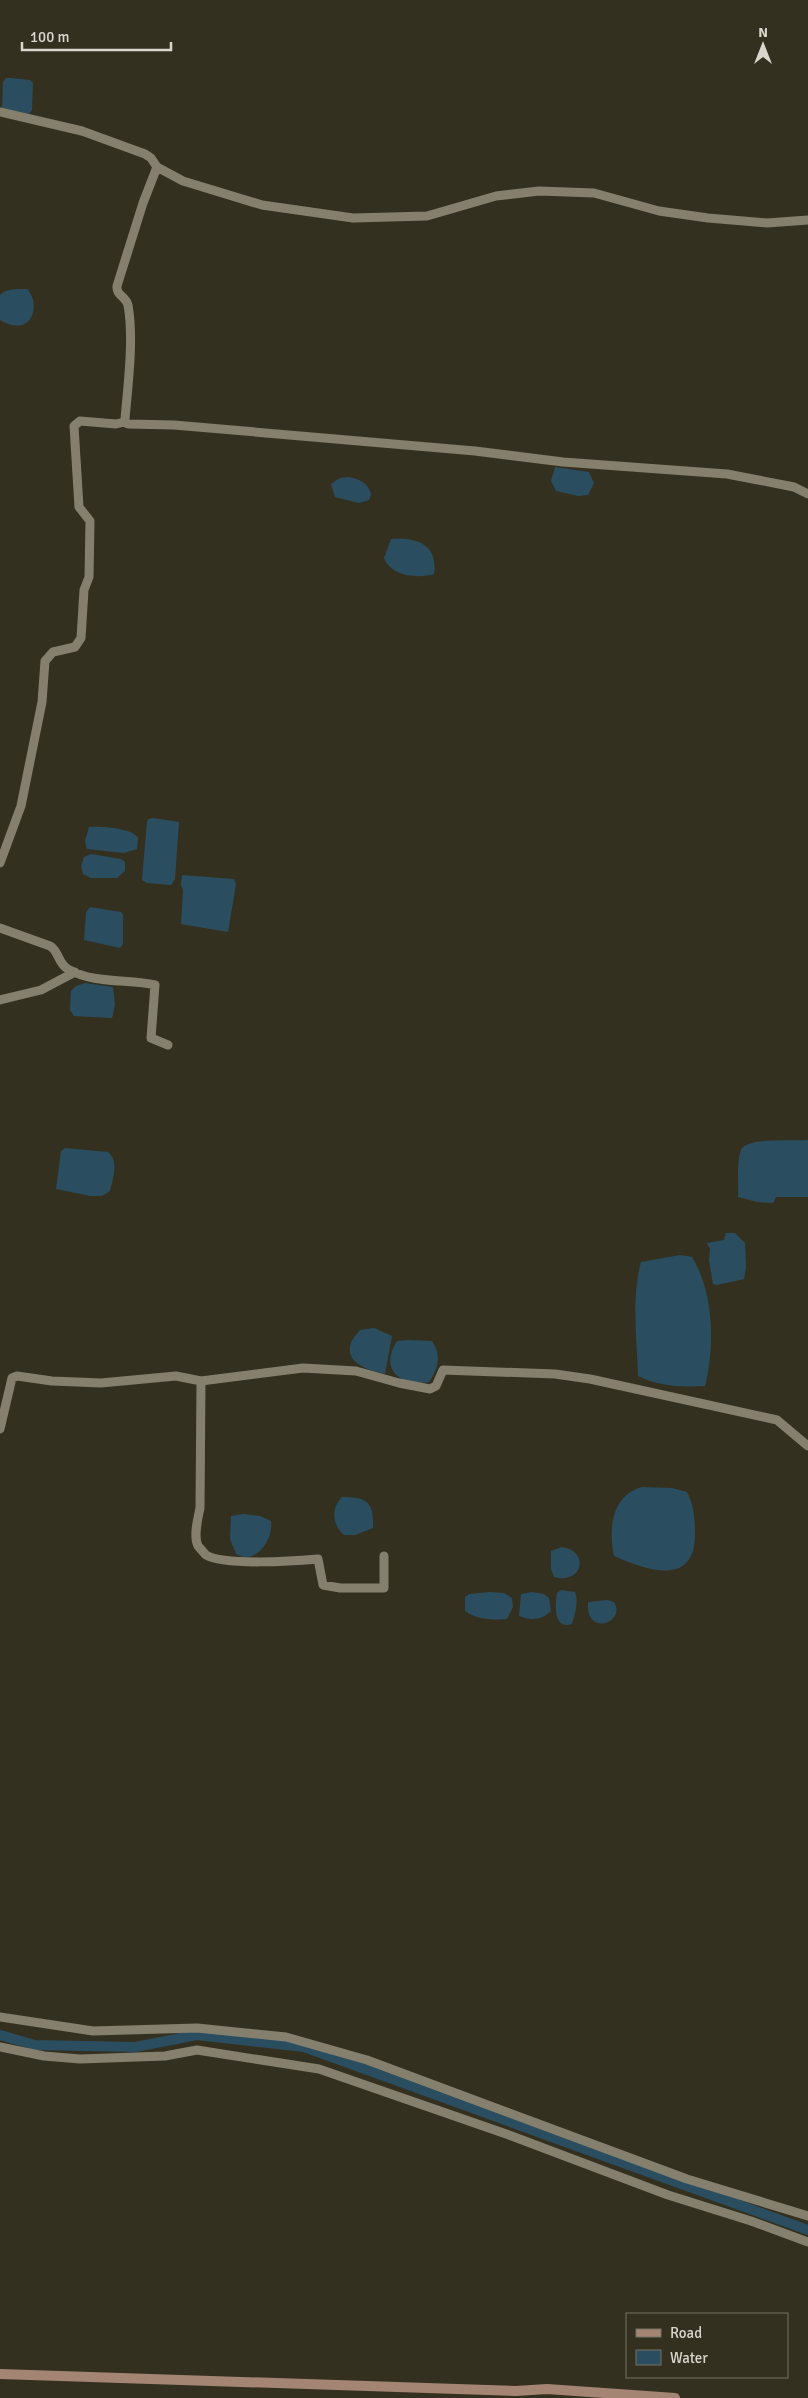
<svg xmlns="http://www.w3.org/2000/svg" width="808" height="2398" font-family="Signika,sans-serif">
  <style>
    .water { fill: #2a4e60 }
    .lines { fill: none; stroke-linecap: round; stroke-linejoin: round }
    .canal { stroke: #2a4e60; stroke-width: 10 }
    .minor { stroke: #84806d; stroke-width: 9 }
    .secondary { stroke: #a48574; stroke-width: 10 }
  </style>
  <rect width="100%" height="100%" fill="#343020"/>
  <path class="water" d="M 10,78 L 30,80 L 33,83 L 32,110 L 29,114 L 2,108 L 3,82 L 6,78 Z
    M 27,289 C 41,302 34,340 0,320 L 0,295 C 7,288 17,289 27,289 Z
    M 555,467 L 589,472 L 594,483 L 588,495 L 578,496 L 556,491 L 551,481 Z
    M 349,477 C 360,480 368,482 371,494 L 369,500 L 359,503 L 335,497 L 331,484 L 340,478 Z
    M 391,539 C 417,537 438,544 434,574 C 417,579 391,576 384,558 Z
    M 153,818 L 179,822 L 175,879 L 171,885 L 147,883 L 142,880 L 147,822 L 148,819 Z
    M 89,827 C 100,826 133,828 138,838 L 137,849 L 124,853 L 87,849 L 85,841 Z
    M 91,854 L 121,859 L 125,862 L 125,871 L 117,878 L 91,878 L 83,874 L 81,866 L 84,857 Z
    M 182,875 L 234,879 L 236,884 L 228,932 L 181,924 L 183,890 L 181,885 Z
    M 90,907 L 121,912 L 123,915 L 123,944 L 120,948 L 84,940 L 86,912 Z
    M 85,983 L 113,987 L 115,1005 L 112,1018 L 74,1016 L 70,1010 L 71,991 L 76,986 Z
    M 808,1140 L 808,1197 L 776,1197 L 773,1203 L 757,1202 L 738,1197 C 739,1184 736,1163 741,1150 C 746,1137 795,1141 808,1140 Z
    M 65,1148 L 108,1152 C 119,1160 113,1179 110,1191 L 102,1196 L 90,1196 L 56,1189 L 61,1151 Z
    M 726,1233 L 735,1233 L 745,1243 L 746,1267 L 744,1279 L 717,1285 L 713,1284 L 709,1260 L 710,1249 L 707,1243 L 724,1240 Z
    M 680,1255 L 692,1257 C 714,1293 715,1346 705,1386 C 682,1387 660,1387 638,1376 C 637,1338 631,1299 641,1262 Z
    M 374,1328 L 392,1336 L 385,1374 C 371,1371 344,1364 351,1343 C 352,1339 357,1334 360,1330 Z
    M 409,1340 L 432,1341 C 442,1355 438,1369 429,1382 C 400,1386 379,1370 397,1341 Z
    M 642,1487 L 672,1488 L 687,1492 C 694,1505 695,1520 695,1534 C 695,1588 646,1570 614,1556 C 608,1529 612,1495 642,1487 Z
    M 342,1497 C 368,1497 374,1503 373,1528 L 355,1535 L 344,1535 C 332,1525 331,1508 342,1497 Z
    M 243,1514 L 260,1516 L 271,1521 C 274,1540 255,1566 236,1554 L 230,1539 L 231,1516 Z
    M 562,1547 C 590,1551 583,1585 554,1577 L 551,1569 L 551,1551 Z
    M 561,1590 L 575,1592 C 579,1603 575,1613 572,1624 C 553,1631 555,1603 557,1593 Z
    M 489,1592 L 504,1593 L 512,1598 L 513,1607 L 507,1619 C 492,1620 478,1620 465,1611 L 465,1597 L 469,1594 Z
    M 532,1592 L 544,1594 L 549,1598 L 551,1611 C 542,1620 531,1621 519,1616 L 521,1594 Z
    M 607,1600 L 614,1602 C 627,1622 585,1638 588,1602 Z"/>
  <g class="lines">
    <path class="canal" d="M 0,2035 L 35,2045 L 135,2047 L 197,2035 L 304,2047 L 808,2230"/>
    <path class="minor" d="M 0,112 L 82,131 L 145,154 L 151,158 L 157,167 L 183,181 L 262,205 L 353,218 L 427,216 L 496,196 L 539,191 L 594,193 L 659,211 L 708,218 L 767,223 L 808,220
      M 124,422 L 128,424 L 174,425 L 475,451 L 563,462 L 727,474 L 794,487 L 808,494
      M 0,863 L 21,806 L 42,702 L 45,661 L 53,652 L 75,647 L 81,638 L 84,590 L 89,577 L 90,521 L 79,507 L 74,426 L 80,421 L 116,424 L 124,422 L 125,419 C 128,384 134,339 128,305 C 126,296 116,296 117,286 L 143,203 L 157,167
      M 0,928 L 50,946 C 59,951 58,964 68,969 C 93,984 128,979 155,985 L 151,1038 L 168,1045
      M 0,1000 L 41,990 L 75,972
      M 201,1381 L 200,1508 C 198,1518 193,1536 198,1546 C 200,1548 204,1553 206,1555 C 224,1566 295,1561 318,1559 L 323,1585 L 340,1588 L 384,1588 L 384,1556
      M 0,1429 L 12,1378 L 17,1376 L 52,1381 L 101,1383 L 176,1376 L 201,1381 L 303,1368 L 356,1371 L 399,1383 L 430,1389 L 436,1386 L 443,1370 L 555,1374 L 590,1379 L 777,1420 L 808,1446
      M 0,2017 L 93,2031 L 197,2028 L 286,2037 L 367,2060 L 687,2179 L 808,2216
      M 0,2047 L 44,2056 L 80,2059 L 165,2056 L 197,2050 L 319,2069 L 509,2135 L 668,2195 L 751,2221 L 808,2242"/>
    <path class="secondary" d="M 0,2374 L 516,2391 L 547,2389 L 675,2398"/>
  </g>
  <rect x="626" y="2313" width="162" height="65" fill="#343020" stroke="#767365"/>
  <rect x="636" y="2329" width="25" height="8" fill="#a48574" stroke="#767365"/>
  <text x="670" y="2338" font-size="15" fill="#d9d7cd">Road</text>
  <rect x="636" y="2350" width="25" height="15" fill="#2a4e60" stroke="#767365"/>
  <text x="670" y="2363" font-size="15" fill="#d9d7cd">Water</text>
  <g transform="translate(763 45)" stroke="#343020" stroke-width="4" paint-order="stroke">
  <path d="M0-4L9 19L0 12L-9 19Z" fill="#d9d7cd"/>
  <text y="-8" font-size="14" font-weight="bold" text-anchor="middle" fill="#d9d7cd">N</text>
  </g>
  <path d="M22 42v8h149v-8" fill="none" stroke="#d9d7cd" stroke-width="2.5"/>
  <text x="30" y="42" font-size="15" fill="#d9d7cd" stroke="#343020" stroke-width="4" paint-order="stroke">100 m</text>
</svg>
